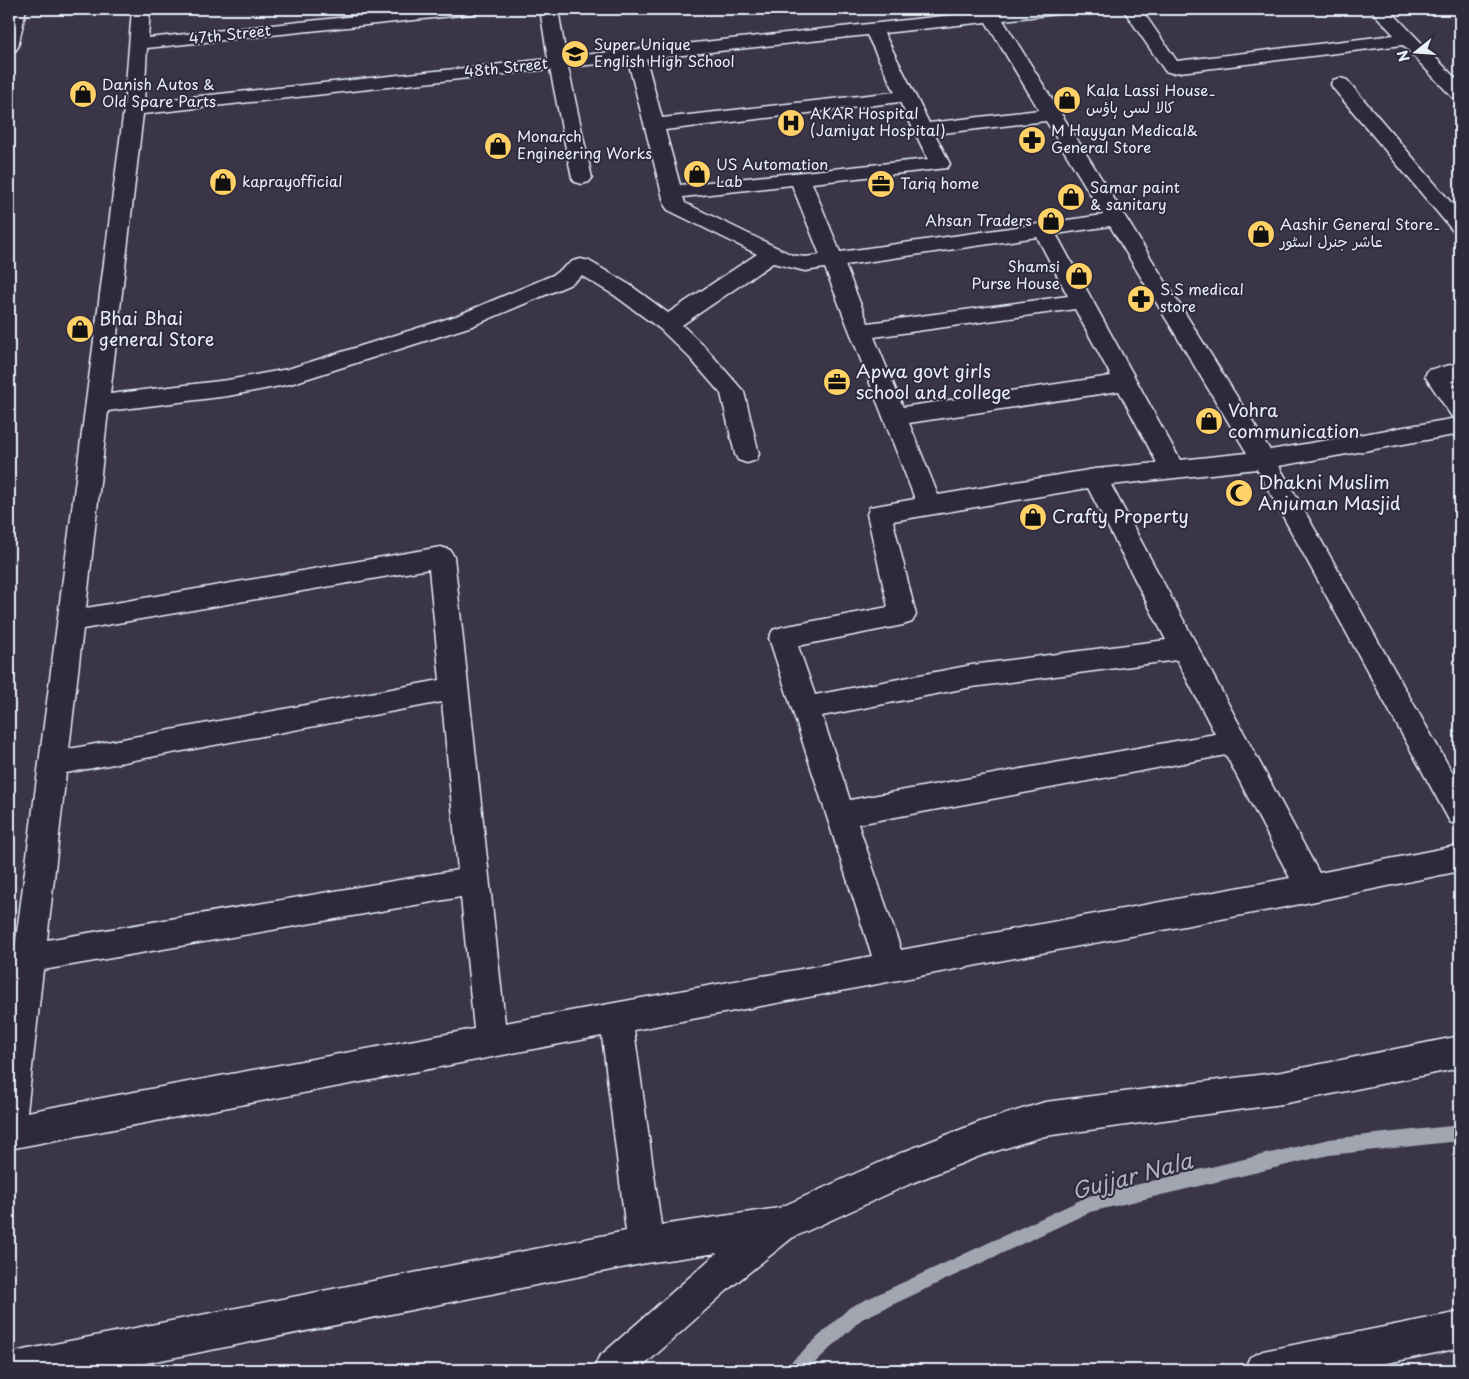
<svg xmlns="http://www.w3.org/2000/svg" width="1469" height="1379" font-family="'Playpen Sans','Playpen Sans Arabic',sans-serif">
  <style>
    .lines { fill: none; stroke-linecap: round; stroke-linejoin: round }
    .stream { fill: #a2a6b1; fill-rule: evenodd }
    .minor-casing { stroke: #e8f1f8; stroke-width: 3 }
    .minor { fill: #2f2a3d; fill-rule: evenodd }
    .labels { text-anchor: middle; stroke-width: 4; stroke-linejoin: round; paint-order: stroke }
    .far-street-label { font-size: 15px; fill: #e8f1f8; stroke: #2f2a3d }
    .far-poi-label { font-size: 15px; fill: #e8f1f8; stroke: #2f2a3d; text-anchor: start }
    .poi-label { font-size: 18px; fill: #e8f1f8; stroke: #2f2a3d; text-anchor: start }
    .near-water-label { font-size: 22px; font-style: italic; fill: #aeb2bd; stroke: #2f2a3d }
  </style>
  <rect width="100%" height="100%" fill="#3a3648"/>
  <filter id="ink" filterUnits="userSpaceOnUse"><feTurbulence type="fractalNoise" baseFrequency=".02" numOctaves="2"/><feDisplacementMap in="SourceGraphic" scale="10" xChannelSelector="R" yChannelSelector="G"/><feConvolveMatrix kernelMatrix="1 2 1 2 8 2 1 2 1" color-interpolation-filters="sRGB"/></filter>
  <g filter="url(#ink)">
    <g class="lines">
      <path class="stream" d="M 1460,1125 L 1460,1141 L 1329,1155 L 1090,1212 L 862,1319 L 807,1370 L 787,1370 L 789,1364 L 850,1307 L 1089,1196 L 1329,1139 Z"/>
      <g class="minor-casing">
        <path id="minor" d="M 9,9 L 26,9 L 18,47 L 15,51 L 9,52 Z
          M 132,9 L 150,9 L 148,38 L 423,9 L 480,9 L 477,13 L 471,14 L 147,48 L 144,102 L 548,59 L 540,9 L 558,9 L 566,57 L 980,12 L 978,9 L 1066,9 L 1063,13 L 1057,14 L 1003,20 L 1270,450 L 1457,418 L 1452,417 L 1425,376 L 1428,370 L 1460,363 L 1460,379 L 1451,381 L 1460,394 L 1460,434 L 1279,466 L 1460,786 L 1460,826 L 1450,822 L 1257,469 L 1111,485 L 1319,873 L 1460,845 L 1460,871 L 1311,902 L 634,1030 L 661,1225 L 779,1208 L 903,1152 L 980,1122 L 1045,1102 L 1282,1072 L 1460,1036 L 1460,1068 L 1282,1104 L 1045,1136 L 980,1156 L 912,1183 L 792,1238 L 731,1287 L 639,1370 L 593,1370 L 599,1357 L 717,1253 L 646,1263 L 111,1370 L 9,1370 L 9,1356 L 19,1351 L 626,1231 L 602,1036 L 9,1149 L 9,994 L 124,109 ZM 986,22 L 1039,110 L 929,123 L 884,33 ZM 867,35 L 895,92 L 662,118 L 646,59 ZM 628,61 L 665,206 L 668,210 L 757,254 L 668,313 L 630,285 L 589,261 L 581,259 L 573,261 L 553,275 L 456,316 L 288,369 L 228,380 L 110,394 L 143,114 L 550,69 L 572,178 L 575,182 L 582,184 L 589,182 L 592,178 L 568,67 ZM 900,102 L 928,159 L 680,185 L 665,130 ZM 1046,121 L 1103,215 L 840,252 L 812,183 L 947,168 L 950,164 L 935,134 ZM 792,185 L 820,255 L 805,257 L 792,255 L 685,203 L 683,197 ZM 1110,226 L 1247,453 L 1180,460 L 1056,234 ZM 1037,237 L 1068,296 L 868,323 L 845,265 ZM 773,263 L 805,271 L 825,268 L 915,499 L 870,507 L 867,514 L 888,607 L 782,627 L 773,630 L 769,638 L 872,956 L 505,1023 L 454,557 L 450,550 L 441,547 L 86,608 L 108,411 L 228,396 L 290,384 L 472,326 L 569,285 L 582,276 L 614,295 L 660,329 L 689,357 L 721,394 L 735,454 L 738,460 L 747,463 L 756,460 L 759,454 L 744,392 L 705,347 L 682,325 ZM 1075,309 L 1111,376 L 903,407 L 874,337 ZM 1119,391 L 1157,463 L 1095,469 L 938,495 L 909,423 ZM 1088,488 L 1166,640 L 972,665 L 815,695 L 798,646 L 903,625 L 912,622 L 916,615 L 893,521 ZM 429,569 L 440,680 L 69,749 L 83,629 ZM 1177,660 L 1215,734 L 850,800 L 822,716 L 972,687 ZM 442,702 L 458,870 L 47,940 L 66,773 ZM 1226,755 L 1290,878 L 901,950 L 858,824 ZM 461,897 L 474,1029 L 27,1112 L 43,970 Z
          M 1123,9 L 1141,9 L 1177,61 L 1394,35 L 1370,9 L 1389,9 L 1460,83 L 1460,100 L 1453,98 L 1403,45 L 1172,73 L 1165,71 Z
          M 1340,78 L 1347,80 L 1460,213 L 1460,232 L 1453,231 L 1333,88 L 1331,84 L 1333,80 Z
          M 1460,1312 L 1460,1348 L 1353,1370 L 1244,1370 L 1250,1357 L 1263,1351 Z"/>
      </g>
      <use href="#minor" class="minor"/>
    </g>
  </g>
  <defs>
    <g id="school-disc" transform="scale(1.4375)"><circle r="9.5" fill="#ffd166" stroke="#2f2a3d"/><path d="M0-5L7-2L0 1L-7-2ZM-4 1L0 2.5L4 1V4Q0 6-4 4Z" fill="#111"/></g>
    <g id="shop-disc" transform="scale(1.4375)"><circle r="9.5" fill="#ffd166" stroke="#2f2a3d"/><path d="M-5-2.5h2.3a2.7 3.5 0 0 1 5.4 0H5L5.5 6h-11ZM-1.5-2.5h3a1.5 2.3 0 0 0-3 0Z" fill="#111"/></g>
    <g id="hospital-disc" transform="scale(1.4375)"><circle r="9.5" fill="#ffd166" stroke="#2f2a3d"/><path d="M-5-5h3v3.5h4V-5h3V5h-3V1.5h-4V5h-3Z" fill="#111"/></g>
    <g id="pharmacy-disc" transform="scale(1.4375)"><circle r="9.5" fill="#ffd166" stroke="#2f2a3d"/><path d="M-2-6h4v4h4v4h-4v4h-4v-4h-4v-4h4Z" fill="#111"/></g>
    <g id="office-disc" transform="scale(1.4375)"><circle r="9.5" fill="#ffd166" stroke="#2f2a3d"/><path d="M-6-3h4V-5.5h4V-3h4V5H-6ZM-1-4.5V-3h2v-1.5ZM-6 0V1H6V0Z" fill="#111"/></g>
    <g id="mosque-disc" transform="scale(1.4375)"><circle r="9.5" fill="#ffd166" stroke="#2f2a3d"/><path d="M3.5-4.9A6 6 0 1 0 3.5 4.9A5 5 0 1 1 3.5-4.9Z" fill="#111"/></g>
  </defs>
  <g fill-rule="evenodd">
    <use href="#school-disc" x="575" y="54"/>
    <use href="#shop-disc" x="83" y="94"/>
    <use href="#shop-disc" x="1067" y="100"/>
    <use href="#hospital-disc" x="791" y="123"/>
    <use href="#pharmacy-disc" x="1032" y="140"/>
    <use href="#shop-disc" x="498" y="146"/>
    <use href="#shop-disc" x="697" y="174"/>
    <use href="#shop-disc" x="223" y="182"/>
    <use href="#office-disc" x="881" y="184"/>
    <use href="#shop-disc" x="1071" y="197"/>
    <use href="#shop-disc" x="1051" y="221"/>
    <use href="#shop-disc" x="1261" y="234"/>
    <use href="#shop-disc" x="1079" y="276"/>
    <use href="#pharmacy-disc" x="1141" y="299"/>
    <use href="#shop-disc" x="80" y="329"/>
    <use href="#office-disc" x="837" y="382"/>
    <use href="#shop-disc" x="1209" y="421"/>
    <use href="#mosque-disc" x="1239" y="493"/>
    <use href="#shop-disc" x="1033" y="517"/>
  </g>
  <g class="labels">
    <g class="far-street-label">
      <text transform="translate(230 35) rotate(-6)" y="5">47th Street</text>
      <text transform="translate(506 68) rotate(-6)" y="5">48th Street</text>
    </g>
    <g class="far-poi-label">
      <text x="594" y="50">Super Unique<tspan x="594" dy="17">English High School</tspan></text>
      <text x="102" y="90">Danish Autos &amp;<tspan x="102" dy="17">Old Spare Parts</tspan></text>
      <text x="1086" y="96">Kala Lassi House۔<tspan x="1086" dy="17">کالا لسی ہاؤس</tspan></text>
      <text x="810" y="119">AKAR Hospital<tspan x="810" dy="17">(Jamiyat Hospital)</tspan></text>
      <text x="1051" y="136">M Hayyan Medical&amp;<tspan x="1051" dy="17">General Store</tspan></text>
      <text x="517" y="142">Monarch<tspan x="517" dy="17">Engineering Works</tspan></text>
      <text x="716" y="170">US Automation<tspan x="716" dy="17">Lab</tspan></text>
      <text x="242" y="187">kaprayofficial</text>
      <text x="900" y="189">Tariq home</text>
      <text x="1090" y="193">Samar paint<tspan x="1090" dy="17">&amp; sanitary</tspan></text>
      <text x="1032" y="226" text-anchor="end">Ahsan Traders</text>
      <text x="1280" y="230">Aashir General Store۔<tspan x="1280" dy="17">عاشر جنرل اسٹور</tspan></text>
      <text x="1060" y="272" text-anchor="end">Shamsi<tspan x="1060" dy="17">Purse House</tspan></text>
      <text x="1160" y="295">S.S medical<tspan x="1160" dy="17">store</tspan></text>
    </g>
    <g class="poi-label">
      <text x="99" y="325">Bhai Bhai<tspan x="99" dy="21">general Store</tspan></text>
      <text x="856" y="378">Apwa govt girls<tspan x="856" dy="21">school and college</tspan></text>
      <text x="1228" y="417">Vohra<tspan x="1228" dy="21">communication</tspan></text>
      <text x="1258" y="489">Dhakni Muslim<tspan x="1258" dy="21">Anjuman Masjid</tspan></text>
      <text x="1052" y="523">Crafty Property</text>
    </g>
    <g class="near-water-label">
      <text transform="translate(1132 1176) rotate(-15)" y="8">Gujjar Nala</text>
    </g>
  </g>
  <rect width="1469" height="1379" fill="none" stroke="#2f2a3d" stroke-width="30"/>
  <rect x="15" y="15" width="1439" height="1349" fill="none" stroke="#e8f1f8" stroke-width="2" filter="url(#ink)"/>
  <g transform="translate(1416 52) rotate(253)" stroke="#2f2a3d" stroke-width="4" paint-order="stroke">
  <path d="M0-4L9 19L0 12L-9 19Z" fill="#e8f1f8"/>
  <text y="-8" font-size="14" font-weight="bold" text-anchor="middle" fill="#e8f1f8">N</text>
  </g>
</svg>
